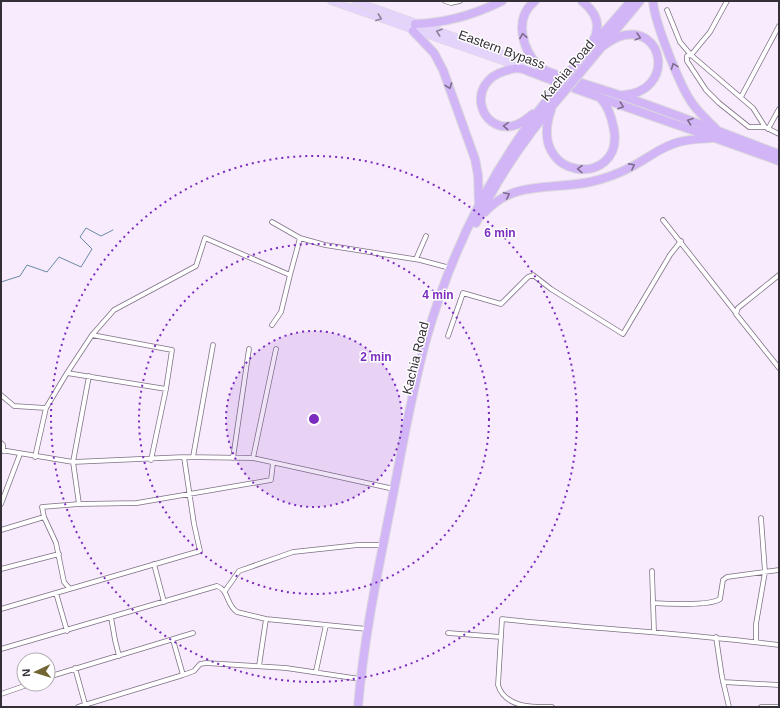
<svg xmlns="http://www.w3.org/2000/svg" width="780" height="708" font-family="Arial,sans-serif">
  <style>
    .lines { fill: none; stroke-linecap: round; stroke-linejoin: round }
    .stream { stroke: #6a8ba5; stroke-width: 1 }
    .street-casing { stroke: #7e7184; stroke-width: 5.5 }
    .primary-casing { stroke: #dbdadb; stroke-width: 8 }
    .highway-casing { stroke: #dbdadb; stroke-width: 10 }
    .street { stroke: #fff; stroke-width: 4 }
    .primary { stroke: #e4d3fa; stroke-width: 7 }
    .highway { stroke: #d2b5f6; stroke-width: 8 }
    .highway-bridge-casing { stroke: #dbdadb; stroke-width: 10; stroke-linecap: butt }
    .highway-bridge { stroke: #d2b5f6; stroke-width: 8 }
    .oneway { stroke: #8c8199 }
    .oneway2 { stroke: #7c6b8e }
    .ring { fill: none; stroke: #7b2cbf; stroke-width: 2; stroke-dasharray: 2 4 }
    .labels { text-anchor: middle; stroke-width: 3; stroke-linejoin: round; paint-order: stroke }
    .street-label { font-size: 13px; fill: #352f38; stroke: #fff }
    .centre { fill: #7b2cbf; stroke: #fff; stroke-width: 2 }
    .ring-label { font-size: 12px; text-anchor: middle; font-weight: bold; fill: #7b2cbf; stroke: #fff; stroke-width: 3; stroke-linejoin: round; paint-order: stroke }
  </style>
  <rect width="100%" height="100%" fill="#f7ebfd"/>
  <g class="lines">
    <path class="stream" d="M 1,282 L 20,276 L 27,265 L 47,272 L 59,257 L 81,267 L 92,249 L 80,237 L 86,228 L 101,236 L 113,230"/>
    <g class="street-casing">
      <path id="street" d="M 445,1 L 451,3 L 460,1
        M 667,10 L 680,42 L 691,55 L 710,32 L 727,1
        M 741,97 L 779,26
        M 765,127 L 753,108 L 691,55 L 687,56 L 687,61 L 706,90 L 719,103 L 749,127 L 765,127 L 779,134
        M 768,129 L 779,109
        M 663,220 L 736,313
        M 272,222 L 300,238 L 325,245 L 420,260 L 450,268
        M 416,259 L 426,236
        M 779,275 L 738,308 L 736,314 L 779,368
        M 272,325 L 281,312 L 290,275
        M 448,336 L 463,293 L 501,304 L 528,277 L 533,275 L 551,289 L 623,334 L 670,255 L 681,241
        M 67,373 L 92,335
        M 1,395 L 14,406 L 46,408 L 67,373 L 166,389 L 172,350 L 92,335 L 114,310 L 196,266 L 205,238 L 290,275 L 300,238
        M 1,443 L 3,445 L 3,451
        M 1,450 L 73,462 L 184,457 L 253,458 L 394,489
        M 35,457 L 46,408
        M 193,457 L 213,345
        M 233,458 L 249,349
        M 253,458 L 276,349
        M 151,460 L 166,389
        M 1,504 L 20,454
        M 79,504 L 73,462 L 89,376
        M 44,517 L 56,543 L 64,582 L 70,589
        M 1,530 L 44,517 L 42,507 L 79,504 L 137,503 L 271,480 L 273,463
        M 154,564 L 164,602
        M 1,569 L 59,554
        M 652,571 L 654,632
        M 225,591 L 239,571 L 293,552 L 358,545 L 383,545
        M 56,593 L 67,631
        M 653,603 C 667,604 710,606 720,599 L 723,580 L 727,577 L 779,570
        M 1,609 L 200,551 L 194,524 L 184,457
        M 111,617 L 115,640 L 119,656
        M 448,633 L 501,637
        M 716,637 L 722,677 L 729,707
        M 756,642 L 756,624 L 765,572 L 761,518
        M 1,649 L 217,586 C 229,590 226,605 237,612 L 266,619 L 367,629
        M 259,666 L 266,619
        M 75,668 L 85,704
        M 316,671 L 326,625
        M 183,675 L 194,671 L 200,664 L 206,663 L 286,668 L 360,679
        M 48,677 L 193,633
        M 723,682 L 779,685
        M 1,694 L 30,684
        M 78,707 L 183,675 L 173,640
        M 552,707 C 533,707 505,708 498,685 L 502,619 C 594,629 687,633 779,645
        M 761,707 L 779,707"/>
    </g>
    <g class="primary-casing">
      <path id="primary" d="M 331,1 L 520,67
        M 355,1 L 542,68"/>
    </g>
    <g class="highway-casing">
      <path id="highway" d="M 535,1 C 513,18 522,51 541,68 C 549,74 599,88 613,93 C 669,111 724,134 779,154
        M 582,1 C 596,12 602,25 593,41
        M 653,1 C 654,21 680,86 692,103 C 699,113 708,121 717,130
        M 415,24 C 446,23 474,15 502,1
        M 413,31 L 434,53 L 443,70 L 475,159 L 478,175 L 479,204
        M 603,46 C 607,43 613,39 618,37 C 665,21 676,92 623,95
        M 572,69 L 631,1
        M 580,73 L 640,1
        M 551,110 C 526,182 624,188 614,130 C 612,119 609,107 601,99
        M 533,114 C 527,119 520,125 512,126 C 480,132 465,83 505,71 C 514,68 519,67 528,71 C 611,103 695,130 779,161
        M 485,212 C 514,180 552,190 590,182 C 604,179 620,173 633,166 C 648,158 662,146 679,142 C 689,139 701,139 712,138
        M 476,223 C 498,176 529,132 564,92
        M 358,707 C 364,635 379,566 393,495 C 403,443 412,391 426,340 C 452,248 495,162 556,89"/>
    </g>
    <use href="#street" class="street"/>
    <use href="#primary" class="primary"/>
    <use href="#highway" class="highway"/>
    <g class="highway-bridge-casing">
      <path id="highway-bridge" d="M 556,89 L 572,69
        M 564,92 L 580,73"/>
    </g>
    <use href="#highway-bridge" class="highway-bridge"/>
  </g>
  <defs><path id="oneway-chevron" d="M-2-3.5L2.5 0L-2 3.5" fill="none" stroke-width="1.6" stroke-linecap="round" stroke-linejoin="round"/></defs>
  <g class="oneway">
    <use href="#oneway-chevron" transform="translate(379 18) rotate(20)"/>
    <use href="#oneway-chevron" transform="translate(439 32) rotate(-161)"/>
  </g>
  <g class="oneway2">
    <use href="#oneway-chevron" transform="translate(523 36) rotate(-99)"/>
    <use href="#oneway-chevron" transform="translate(638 37) rotate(15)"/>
    <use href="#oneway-chevron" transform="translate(674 66) rotate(-111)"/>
    <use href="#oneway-chevron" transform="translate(449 86) rotate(70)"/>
    <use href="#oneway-chevron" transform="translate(621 106) rotate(19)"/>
    <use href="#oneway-chevron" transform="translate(690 121) rotate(-160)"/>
    <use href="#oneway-chevron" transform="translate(506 126) rotate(-176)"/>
    <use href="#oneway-chevron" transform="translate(632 166) rotate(-28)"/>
    <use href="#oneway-chevron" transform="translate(580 169) rotate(-179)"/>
    <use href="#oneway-chevron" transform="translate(507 195) rotate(-25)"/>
  </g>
  <circle cx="314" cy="419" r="88" fill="#7b2cbf" fill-opacity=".12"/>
  <g class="ring">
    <circle cx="314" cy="419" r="88"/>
    <circle cx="314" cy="419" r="175"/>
    <circle cx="314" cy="419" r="263"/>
  </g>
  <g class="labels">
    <g class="street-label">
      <text transform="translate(502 49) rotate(20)" y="5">Eastern Bypass</text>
      <text transform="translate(567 70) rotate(-50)" y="5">Kachia Road</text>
      <text transform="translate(415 358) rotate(-76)" y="5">Kachia Road</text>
    </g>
  </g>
  <circle cx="314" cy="419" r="6" class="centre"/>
  <g class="ring-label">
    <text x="500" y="237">6 min</text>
    <text x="438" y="299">4 min</text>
    <text x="376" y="361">2 min</text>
  </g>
  <rect width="780" height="708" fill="none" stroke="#352f38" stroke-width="4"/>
  <g transform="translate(36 672) rotate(266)"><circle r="19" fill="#ffffff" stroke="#aeacaf"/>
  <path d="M0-3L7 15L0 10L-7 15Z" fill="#716633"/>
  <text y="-6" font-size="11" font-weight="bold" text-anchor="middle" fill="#352f38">N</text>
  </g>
</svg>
